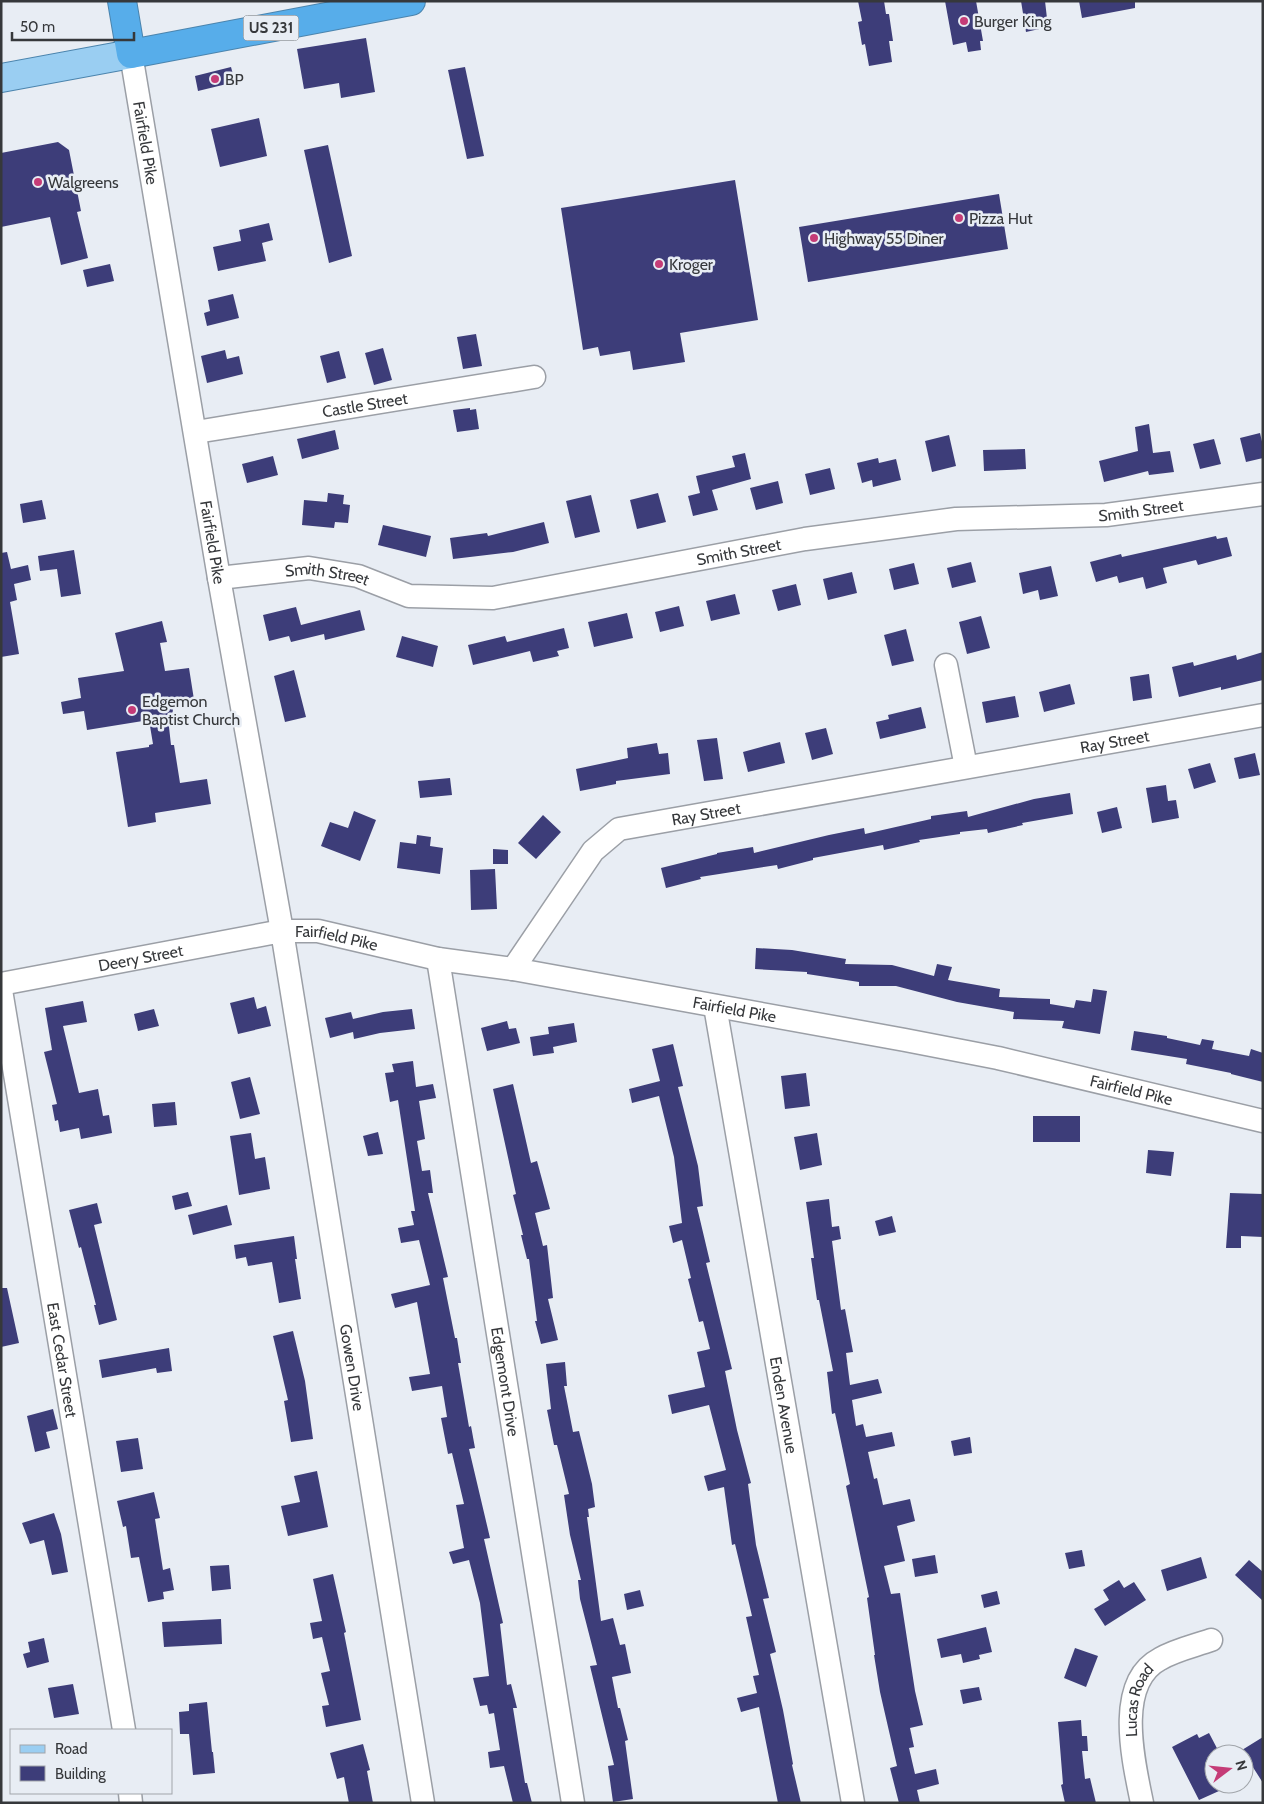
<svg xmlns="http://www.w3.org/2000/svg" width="1264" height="1804" font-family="Cabin,sans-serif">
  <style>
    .building { fill: #3d3d79 }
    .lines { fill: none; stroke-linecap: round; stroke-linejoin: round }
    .minor-casing { stroke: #9b9fa6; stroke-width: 25 }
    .major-casing { stroke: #4b84ad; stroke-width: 30 }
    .highway-casing { stroke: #4b84ad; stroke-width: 30 }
    .minor { stroke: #fff; stroke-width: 22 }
    .major { stroke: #9acef2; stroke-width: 28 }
    .highway { stroke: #57adea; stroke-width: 28 }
    .poi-dot { fill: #c53c77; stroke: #e8edf4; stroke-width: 2 }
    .labels { text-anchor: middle; stroke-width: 5; stroke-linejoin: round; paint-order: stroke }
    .shield { fill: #e8edf4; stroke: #6b6e72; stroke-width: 1 }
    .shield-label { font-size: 15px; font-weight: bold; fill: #36383b }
    .poi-label { font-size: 16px; fill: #36383b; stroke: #e8edf4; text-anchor: start }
    .street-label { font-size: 16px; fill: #36383b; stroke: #e8edf4 }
  </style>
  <rect width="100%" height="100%" fill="#e8edf4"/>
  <path class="building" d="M 858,1 L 884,1 L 886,14 L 889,14 L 893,41 L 889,41 L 892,62 L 869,66 L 865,44 L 862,45 L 858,22 L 862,21 Z
    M 945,1 L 976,1 L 983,41 L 980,41 L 981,50 L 968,52 L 966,42 L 953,45 Z
    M 1021,1 L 1045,1 L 1048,27 L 1026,32 Z
    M 1079,1 L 1135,1 L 1135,8 L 1082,18 Z
    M 366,38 L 375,92 L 341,98 L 339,83 L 304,89 L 297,49 Z
    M 231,67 L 235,82 L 198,91 L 195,76 Z
    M 465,67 L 484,156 L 467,159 L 448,70 Z
    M 259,118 L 267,156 L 220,167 L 211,129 Z
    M 58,142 L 69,150 L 81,211 L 77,212 L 88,258 L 61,265 L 50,217 L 1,227 L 1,153 Z
    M 328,145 L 352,256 L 329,263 L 304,150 Z
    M 735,180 L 758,320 L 680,333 L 685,362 L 633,370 L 630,351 L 600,356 L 598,347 L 583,350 L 561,208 Z
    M 999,194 L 1008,249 L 808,282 L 799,227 Z
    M 269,223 L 273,240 L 262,243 L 266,261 L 218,271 L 213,247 L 241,241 L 239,230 Z
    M 110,264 L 114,281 L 87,287 L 83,270 Z
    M 233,294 L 239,318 L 207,326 L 204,313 L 210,311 L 208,300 Z
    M 476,334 L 482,366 L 463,369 L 457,337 Z
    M 383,348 L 392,380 L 374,385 L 365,353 Z
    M 225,350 L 227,359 L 239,356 L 243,374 L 207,383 L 201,356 Z
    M 339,351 L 346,378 L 327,383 L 320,356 Z
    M 470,408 L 470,410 L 476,409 L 479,429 L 457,432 L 453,410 Z
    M 1149,424 L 1153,453 L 1170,451 L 1174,472 L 1149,475 L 1148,471 L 1104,482 L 1099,461 L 1138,451 L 1135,427 Z
    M 335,430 L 339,449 L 302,459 L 297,439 Z
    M 1260,433 L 1263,446 L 1263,458 L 1246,462 L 1240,438 Z
    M 949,435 L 956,466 L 932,472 L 925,441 Z
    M 1214,439 L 1221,464 L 1200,469 L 1193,444 Z
    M 1025,449 L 1026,469 L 984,471 L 983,450 Z
    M 745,453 L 751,479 L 712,490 L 718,510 L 693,516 L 688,496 L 700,493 L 696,476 L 735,467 L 732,456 Z
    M 273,456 L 278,475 L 247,483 L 242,464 Z
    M 878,458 L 879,463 L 896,459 L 901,480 L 873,487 L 872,480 L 862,483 L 857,463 Z
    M 830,468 L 835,489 L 810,495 L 805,474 Z
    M 778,481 L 783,503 L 756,510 L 750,488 Z
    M 328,493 L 344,495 L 343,504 L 350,505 L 348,523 L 335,522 L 334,528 L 302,525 L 304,500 L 327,502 Z
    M 658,493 L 666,522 L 637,529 L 630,500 Z
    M 591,495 L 600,532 L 575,538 L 566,501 Z
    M 42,500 L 46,519 L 23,523 L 20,504 Z
    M 544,522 L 549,543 L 513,552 L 453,559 L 450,538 L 487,533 L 488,536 Z
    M 383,525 L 431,536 L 426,557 L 378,545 Z
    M 1216,536 L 1217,539 L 1227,537 L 1232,556 L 1198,565 L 1196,560 L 1163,568 L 1167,583 L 1146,589 L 1143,577 L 1119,583 L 1117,576 L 1096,582 L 1090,562 L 1121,554 L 1122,557 Z
    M 74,550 L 81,594 L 61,597 L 57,569 L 40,571 L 38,556 Z
    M 7,552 L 11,569 L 28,565 L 31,580 L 14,584 L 17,600 L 10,602 L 19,654 L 1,657 L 1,553 Z
    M 971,562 L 976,582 L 952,588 L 947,568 Z
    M 914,563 L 919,584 L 894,590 L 889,569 Z
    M 1051,566 L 1058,596 L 1040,600 L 1038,590 L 1023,594 L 1019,573 Z
    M 852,572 L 857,593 L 828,600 L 823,579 Z
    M 796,584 L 801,605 L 778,611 L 772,590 Z
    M 735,594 L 740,614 L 711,621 L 706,601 Z
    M 679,606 L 684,626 L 660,632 L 655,612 Z
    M 296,607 L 301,625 L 360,610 L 365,630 L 325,640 L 324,634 L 291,642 L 289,636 L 269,641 L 263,615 Z
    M 627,613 L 633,638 L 594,647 L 588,622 Z
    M 981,616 L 990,648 L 967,654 L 959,622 Z
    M 162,621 L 167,642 L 160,643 L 165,671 L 189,668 L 195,706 L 173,709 L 172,717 L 168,718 L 171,745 L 174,745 L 180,783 L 207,779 L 211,804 L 155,813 L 156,822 L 128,827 L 116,752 L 149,747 L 149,745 L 153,744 L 149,720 L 87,730 L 84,711 L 63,714 L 61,702 L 81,698 L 78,678 L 124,671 L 115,633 Z
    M 564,628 L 569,648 L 557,651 L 559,656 L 533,662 L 530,651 L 473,665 L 468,645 L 505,636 L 507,642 Z
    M 906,629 L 914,661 L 892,666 L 884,635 Z
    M 402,636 L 438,646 L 433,667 L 396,657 Z
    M 1263,652 L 1263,680 L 1221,690 L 1221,687 L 1179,697 L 1172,667 L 1193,662 L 1194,666 L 1236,655 L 1237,660 Z
    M 294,670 L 306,717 L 285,722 L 274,676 Z
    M 1149,674 L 1152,698 L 1133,701 L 1130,677 Z
    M 1070,684 L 1075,704 L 1044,712 L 1039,692 Z
    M 1015,696 L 1019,717 L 986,723 L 982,702 Z
    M 921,707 L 926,728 L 880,739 L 876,722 L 889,719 L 888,715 Z
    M 826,728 L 833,754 L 812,760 L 805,733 Z
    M 717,738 L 723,779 L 704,781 L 697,740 Z
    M 780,742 L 785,763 L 748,772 L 743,752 Z
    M 657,743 L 659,754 L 668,753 L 670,774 L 616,781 L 616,784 L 580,791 L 576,769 L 628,758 L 627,748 Z
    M 1255,753 L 1260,775 L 1239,779 L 1234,758 Z
    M 1210,763 L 1216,782 L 1194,789 L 1188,769 Z
    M 450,778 L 452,795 L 420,798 L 418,781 Z
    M 1166,785 L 1168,801 L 1176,800 L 1179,818 L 1152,823 L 1146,788 Z
    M 1070,793 L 1073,814 L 1022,823 L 1023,825 L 988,833 L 987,829 L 960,832 L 960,834 L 919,840 L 920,842 L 884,850 L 883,845 L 813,858 L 813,860 L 778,869 L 777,865 L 700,877 L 701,879 L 666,888 L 661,868 L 717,854 L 717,853 L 753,847 L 754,853 L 829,835 L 864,828 L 865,834 L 931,819 L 931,816 L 967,811 L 968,817 L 1034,799 Z
    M 1117,807 L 1122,828 L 1102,833 L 1097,812 Z
    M 354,811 L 376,820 L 360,861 L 321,846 L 330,822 L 348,828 Z
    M 543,815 L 561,832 L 536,859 L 518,843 Z
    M 417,835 L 431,837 L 430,846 L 443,848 L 440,874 L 397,868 L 400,842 L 416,844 Z
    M 493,849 L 508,850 L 508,864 L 493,864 Z
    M 495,869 L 497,909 L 471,910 L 470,870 Z
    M 756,948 L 792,950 L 846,959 L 845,964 L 892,965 L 934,976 L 937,964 L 952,967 L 948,980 L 1000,989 L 999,997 L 1050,999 L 1050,1004 L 1074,1008 L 1076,1000 L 1091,1002 L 1093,989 L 1107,991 L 1100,1034 L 1062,1028 L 1064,1021 L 1013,1019 L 1014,1012 L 957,1002 L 896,986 L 859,986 L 859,982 L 807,974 L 807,972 L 755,969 Z
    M 254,997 L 257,1009 L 266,1006 L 271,1026 L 238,1034 L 230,1003 Z
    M 83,1001 L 87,1022 L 63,1026 L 79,1093 L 98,1089 L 103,1116 L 109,1115 L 112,1133 L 81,1139 L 79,1128 L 60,1132 L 58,1120 L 55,1121 L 52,1105 L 57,1104 L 44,1052 L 52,1050 L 45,1008 Z
    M 154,1009 L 159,1026 L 138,1031 L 134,1014 Z
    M 412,1009 L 415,1029 L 380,1033 L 354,1039 L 353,1032 L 330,1038 L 325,1018 L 351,1012 L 353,1019 L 383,1012 Z
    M 507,1021 L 509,1029 L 516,1028 L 520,1043 L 487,1051 L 481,1028 Z
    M 574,1023 L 577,1042 L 553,1047 L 554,1053 L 533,1056 L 530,1037 L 549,1034 L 548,1027 Z
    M 1134,1031 L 1167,1036 L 1167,1038 L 1200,1045 L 1202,1039 L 1214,1041 L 1212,1049 L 1249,1056 L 1251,1049 L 1263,1053 L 1263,1082 L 1231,1074 L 1231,1073 L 1186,1064 L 1187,1059 L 1131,1050 Z
    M 673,1044 L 683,1086 L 678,1087 L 698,1166 L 703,1206 L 697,1207 L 710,1262 L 706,1263 L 732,1369 L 725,1371 L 737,1430 L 751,1483 L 748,1484 L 756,1545 L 769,1598 L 763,1599 L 776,1652 L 770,1654 L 783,1710 L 793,1764 L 792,1765 L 801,1803 L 778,1803 L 759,1707 L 741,1712 L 737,1698 L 757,1693 L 753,1676 L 759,1675 L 746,1617 L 752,1616 L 735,1544 L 732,1545 L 724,1487 L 708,1491 L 704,1476 L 726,1470 L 709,1405 L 672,1414 L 668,1395 L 705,1387 L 697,1352 L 710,1349 L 703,1321 L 699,1322 L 688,1279 L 691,1278 L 682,1240 L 673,1243 L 669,1226 L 682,1223 L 674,1157 L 659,1096 L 632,1103 L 629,1089 L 660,1081 L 652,1049 Z
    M 413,1061 L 416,1087 L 433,1084 L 436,1098 L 419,1101 L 425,1139 L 417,1141 L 422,1171 L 430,1170 L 433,1193 L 428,1193 L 448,1277 L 443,1278 L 455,1338 L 457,1338 L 461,1363 L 458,1363 L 469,1427 L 471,1426 L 475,1448 L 469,1449 L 490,1538 L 484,1539 L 503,1623 L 500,1624 L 507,1685 L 511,1684 L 517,1708 L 513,1708 L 525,1783 L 527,1783 L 532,1803 L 513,1803 L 504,1766 L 490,1768 L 488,1752 L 500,1750 L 494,1713 L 489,1714 L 487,1705 L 480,1706 L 473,1678 L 489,1676 L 480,1603 L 469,1560 L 453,1564 L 449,1552 L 464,1548 L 456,1505 L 464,1504 L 452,1453 L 448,1454 L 441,1418 L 447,1417 L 442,1386 L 412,1391 L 409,1377 L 430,1374 L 417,1302 L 395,1308 L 391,1294 L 430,1285 L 419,1240 L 401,1243 L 398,1228 L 414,1225 L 411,1211 L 415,1211 L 398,1100 L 390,1102 L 385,1073 L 394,1072 L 392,1064 Z
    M 806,1073 L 810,1106 L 785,1109 L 781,1076 Z
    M 250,1077 L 260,1114 L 240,1119 L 231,1082 Z
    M 513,1084 L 531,1163 L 537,1161 L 550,1209 L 535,1213 L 543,1246 L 547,1245 L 553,1298 L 548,1299 L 558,1340 L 541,1344 L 535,1321 L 537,1321 L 529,1259 L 527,1259 L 521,1235 L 523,1235 L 513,1195 L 516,1194 L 493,1089 Z
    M 175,1102 L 177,1125 L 154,1127 L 152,1104 Z
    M 1033,1116 L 1080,1116 L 1080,1142 L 1033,1142 Z
    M 378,1132 L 383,1154 L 368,1156 L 363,1136 Z
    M 251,1133 L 255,1159 L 265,1157 L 270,1189 L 239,1195 L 230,1136 Z
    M 817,1133 L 822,1165 L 800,1170 L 794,1137 Z
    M 1148,1150 L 1174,1152 L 1171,1176 L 1146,1173 Z
    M 188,1192 L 192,1206 L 175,1210 L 172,1196 Z
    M 1230,1193 L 1263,1194 L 1263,1237 L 1241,1236 L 1241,1248 L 1226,1248 Z
    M 829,1199 L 832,1227 L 839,1226 L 841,1239 L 832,1241 L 841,1310 L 845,1309 L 853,1352 L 846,1353 L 850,1385 L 878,1379 L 882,1393 L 852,1400 L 856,1426 L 863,1424 L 866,1437 L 892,1432 L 895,1446 L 868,1452 L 874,1479 L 877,1478 L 883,1505 L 910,1499 L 915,1521 L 897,1526 L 905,1561 L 884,1566 L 891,1594 L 900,1593 L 915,1691 L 923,1725 L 910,1728 L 914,1747 L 909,1748 L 915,1774 L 936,1769 L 939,1784 L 917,1790 L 920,1803 L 899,1803 L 890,1768 L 897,1766 L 880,1692 L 874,1655 L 875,1655 L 867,1598 L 869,1597 L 846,1486 L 850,1484 L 835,1413 L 832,1414 L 827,1372 L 833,1371 L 819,1300 L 817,1300 L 811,1258 L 814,1258 L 806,1202 Z
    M 97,1203 L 102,1223 L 94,1225 L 117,1320 L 99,1325 L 94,1305 L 96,1305 L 81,1247 L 79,1248 L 69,1210 Z
    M 227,1205 L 232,1225 L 193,1235 L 188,1215 Z
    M 892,1216 L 896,1232 L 879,1236 L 875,1221 Z
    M 294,1236 L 297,1259 L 295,1259 L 301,1299 L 279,1303 L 272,1262 L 248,1266 L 246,1257 L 236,1259 L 234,1245 Z
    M 1,1288 L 7,1288 L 19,1343 L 1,1347 Z
    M 293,1331 L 305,1381 L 313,1439 L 291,1442 L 284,1401 L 288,1400 L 273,1336 Z
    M 169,1348 L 172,1371 L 157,1373 L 156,1368 L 102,1378 L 99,1360 Z
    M 565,1362 L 567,1386 L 564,1386 L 573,1432 L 579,1431 L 592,1484 L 595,1507 L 588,1509 L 589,1517 L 587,1517 L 601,1621 L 613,1618 L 620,1645 L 625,1644 L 631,1673 L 612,1677 L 618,1708 L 620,1708 L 628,1740 L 625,1741 L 633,1799 L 613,1802 L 608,1766 L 614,1765 L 590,1666 L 597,1665 L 580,1599 L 578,1580 L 581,1580 L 570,1535 L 564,1495 L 569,1494 L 557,1445 L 554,1445 L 547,1410 L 551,1409 L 546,1364 Z
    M 53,1409 L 58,1429 L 46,1432 L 50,1448 L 35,1452 L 27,1416 Z
    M 970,1437 L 972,1453 L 954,1456 L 951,1441 Z
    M 138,1438 L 143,1469 L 121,1472 L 116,1441 Z
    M 317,1471 L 328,1527 L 288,1536 L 281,1506 L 300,1502 L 294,1476 Z
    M 154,1492 L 160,1518 L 155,1519 L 163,1570 L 170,1568 L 174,1590 L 163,1592 L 164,1599 L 148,1602 L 139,1557 L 131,1558 L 126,1526 L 123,1527 L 117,1501 Z
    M 54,1513 L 61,1534 L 68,1572 L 52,1575 L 44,1540 L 30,1544 L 22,1523 Z
    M 1082,1550 L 1085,1566 L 1069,1569 L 1065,1553 Z
    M 935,1555 L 938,1573 L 915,1577 L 912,1559 Z
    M 1201,1557 L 1207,1578 L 1167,1591 L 1161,1570 Z
    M 1249,1560 L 1263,1572 L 1263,1601 L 1235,1575 Z
    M 229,1565 L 231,1589 L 212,1591 L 210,1566 Z
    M 333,1574 L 346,1632 L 344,1633 L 361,1720 L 326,1727 L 322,1706 L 329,1705 L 321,1673 L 330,1671 L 322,1637 L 313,1639 L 310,1623 L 322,1621 L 313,1579 Z
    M 1119,1580 L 1124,1588 L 1134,1582 L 1146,1600 L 1105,1626 L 1094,1609 L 1109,1600 L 1103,1590 Z
    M 640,1590 L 644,1606 L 627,1610 L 624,1594 Z
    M 997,1591 L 1000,1604 L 984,1608 L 981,1595 Z
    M 221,1619 L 222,1644 L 164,1647 L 162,1622 Z
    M 986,1627 L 992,1652 L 979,1655 L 980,1659 L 963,1663 L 961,1654 L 941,1658 L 937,1639 Z
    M 44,1638 L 49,1662 L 27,1668 L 23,1654 L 30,1652 L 28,1642 Z
    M 1075,1648 L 1098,1656 L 1086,1687 L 1064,1678 Z
    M 73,1684 L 79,1714 L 54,1718 L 48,1688 Z
    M 979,1687 L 982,1700 L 963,1704 L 960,1690 Z
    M 207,1702 L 212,1752 L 213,1752 L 215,1773 L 193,1775 L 189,1734 L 180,1734 L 179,1712 L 189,1711 L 189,1704 Z
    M 1081,1720 L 1082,1736 L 1087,1736 L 1088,1751 L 1082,1751 L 1085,1779 L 1090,1778 L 1096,1803 L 1065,1803 L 1061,1785 L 1063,1784 L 1058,1722 Z
    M 1209,1733 L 1220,1754 L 1214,1754 L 1214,1762 L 1207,1766 L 1214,1784 L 1216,1784 L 1219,1791 L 1199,1800 L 1172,1747 L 1197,1734 L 1199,1738 Z
    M 1263,1737 L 1263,1783 L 1242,1750 Z
    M 363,1744 L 370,1770 L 367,1771 L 373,1803 L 349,1803 L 344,1777 L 337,1779 L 330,1753 Z"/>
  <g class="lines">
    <g class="minor-casing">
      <g id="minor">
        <path id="s1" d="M 131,54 L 219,578 L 282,931 L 318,931 L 438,959 L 513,969 L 905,1040 L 998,1058 L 1263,1121"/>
        <path id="s2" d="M 196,432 L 534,377"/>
        <path id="s3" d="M 219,578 L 309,568 L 358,576 L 409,596 L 493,598 L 805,539 L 956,519 L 1106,515 L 1263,494"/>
        <path d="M 946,665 L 966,767"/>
        <path id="s4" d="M 438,959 L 573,1803"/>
        <path id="s5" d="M 513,969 L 593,851 L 619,829 L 1263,715"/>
        <path id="s6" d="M 1,984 L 282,931 L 423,1803"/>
        <path id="s7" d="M 1,990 L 124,1730"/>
        <path id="s8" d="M 715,1006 L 853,1803"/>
        <path d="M 130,1793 L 131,1803"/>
        <path id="s9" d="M 1142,1803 C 1134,1763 1114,1683 1160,1659 C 1175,1650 1194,1646 1211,1640"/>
      </g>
    </g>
    <g class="major-casing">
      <path id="major" d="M 1,78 L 131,54"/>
    </g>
    <g class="highway-casing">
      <path id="highway" d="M 122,1 L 131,54 L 411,1"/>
    </g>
    <use href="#minor" class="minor"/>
    <use href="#major" class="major"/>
    <use href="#highway" class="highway"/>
  </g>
  <g class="poi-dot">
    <circle cx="964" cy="21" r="5"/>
    <circle cx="215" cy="79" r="5"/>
    <circle cx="38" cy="182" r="5"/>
    <circle cx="959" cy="218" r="5"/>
    <circle cx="814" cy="238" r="5"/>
    <circle cx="659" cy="264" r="5"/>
    <circle cx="132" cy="710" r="5"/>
  </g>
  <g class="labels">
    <rect class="shield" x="243.5" y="15.5" width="55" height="25" rx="4"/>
    <g class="shield-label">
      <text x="271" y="33">US 231</text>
    </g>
    <g class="poi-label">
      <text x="974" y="27">Burger King</text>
      <text x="225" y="85">BP</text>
      <text x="48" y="188">Walgreens</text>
      <text x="969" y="224">Pizza Hut</text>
      <text x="824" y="244">Highway 55 Diner</text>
      <text x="669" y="270">Kroger</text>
      <text x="142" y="707">Edgemon<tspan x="142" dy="18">Baptist Church</tspan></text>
    </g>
    <g class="street-label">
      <text dy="6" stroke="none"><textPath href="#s1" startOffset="90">Fairfield Pike</textPath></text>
      <text dy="6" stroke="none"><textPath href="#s2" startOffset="171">Castle Street</textPath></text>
      <text dy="6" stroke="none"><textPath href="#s3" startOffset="934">Smith Street</textPath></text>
      <text dy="6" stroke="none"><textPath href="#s1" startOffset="495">Fairfield Pike</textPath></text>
      <text dy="6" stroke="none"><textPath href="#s3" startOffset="529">Smith Street</textPath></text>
      <text dy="6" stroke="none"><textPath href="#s3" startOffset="109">Smith Street</textPath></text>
      <text dy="6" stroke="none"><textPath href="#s5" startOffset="680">Ray Street</textPath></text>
      <text dy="6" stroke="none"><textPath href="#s5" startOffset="265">Ray Street</textPath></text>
      <text dy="6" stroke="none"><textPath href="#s1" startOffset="945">Fairfield Pike</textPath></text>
      <text dy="6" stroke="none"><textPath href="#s6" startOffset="142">Deery Street</textPath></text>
      <text dy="6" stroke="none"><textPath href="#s1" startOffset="1350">Fairfield Pike</textPath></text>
      <text dy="6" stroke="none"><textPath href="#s1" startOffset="1755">Fairfield Pike</textPath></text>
      <text dy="6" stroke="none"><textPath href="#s7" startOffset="375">East Cedar Street</textPath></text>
      <text dy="6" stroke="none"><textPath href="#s6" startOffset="728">Gowen Drive</textPath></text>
      <text dy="6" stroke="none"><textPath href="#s4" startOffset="428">Edgemont Drive</textPath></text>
      <text dy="6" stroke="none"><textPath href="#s8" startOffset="405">Enden Avenue</textPath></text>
      <text dy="6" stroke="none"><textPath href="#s9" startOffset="105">Lucas Road</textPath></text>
    </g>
  </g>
  <rect width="1264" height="1804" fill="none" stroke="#36383b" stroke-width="5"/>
  <rect x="10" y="1729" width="162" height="65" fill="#e8edf4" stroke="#a1a5aa"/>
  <rect x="20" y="1745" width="25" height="8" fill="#9acef2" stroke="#a1a5aa"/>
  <text x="55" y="1754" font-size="15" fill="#36383b">Road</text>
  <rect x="20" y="1766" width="25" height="15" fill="#3d3d79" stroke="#a1a5aa"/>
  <text x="55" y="1779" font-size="15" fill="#36383b">Building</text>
  <g transform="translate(1229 1769) rotate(74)"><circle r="24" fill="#e8edf4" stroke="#a1a5aa"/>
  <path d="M0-4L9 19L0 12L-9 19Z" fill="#c53c77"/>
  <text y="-8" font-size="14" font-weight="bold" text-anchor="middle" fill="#36383b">N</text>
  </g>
  <path d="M12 32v8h122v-8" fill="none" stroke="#36383b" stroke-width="2.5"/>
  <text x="20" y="32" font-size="15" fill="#36383b" stroke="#e8edf4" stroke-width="4" paint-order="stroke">50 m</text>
</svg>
